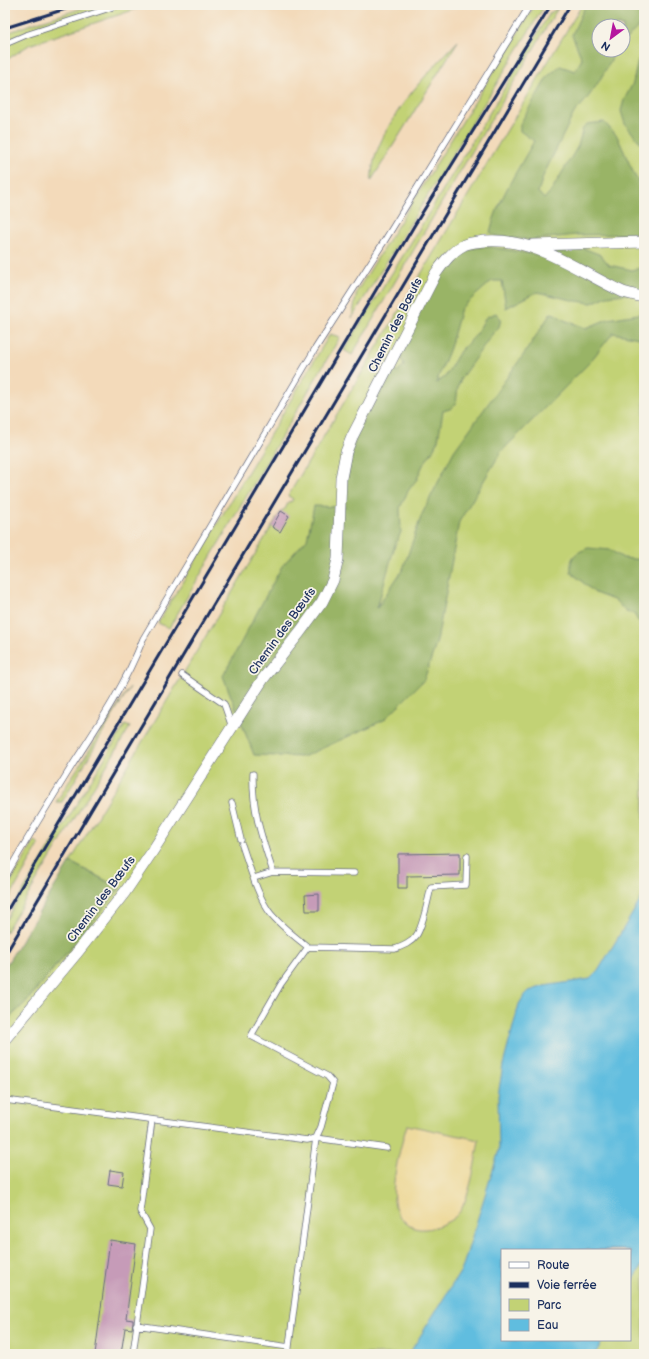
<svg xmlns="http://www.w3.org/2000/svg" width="649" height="1359" font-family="'Balsamiq Sans',sans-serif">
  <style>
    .green { fill: #c2d275; stroke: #6e806a; fill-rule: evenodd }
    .forest { fill: #99b466; stroke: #5a7262 }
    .sand { fill: #eeda9e; stroke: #84847e }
    .water { fill: #60bddf; stroke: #3e769e }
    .building { fill: #c69bb8 }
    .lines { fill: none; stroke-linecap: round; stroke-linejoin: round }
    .lane-casing { stroke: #676b7e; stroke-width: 7 }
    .street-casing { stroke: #676b7e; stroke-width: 12 }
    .lane { stroke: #fff; stroke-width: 5.5 }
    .street { stroke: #fff; stroke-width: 11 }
    .rail { stroke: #1b2f5e; stroke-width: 3 }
    .labels { text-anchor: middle; stroke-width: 3.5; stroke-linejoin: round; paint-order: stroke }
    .street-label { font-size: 12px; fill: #1b2f5e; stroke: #f7f3e8 }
  </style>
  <rect width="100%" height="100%" fill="#f7f3e8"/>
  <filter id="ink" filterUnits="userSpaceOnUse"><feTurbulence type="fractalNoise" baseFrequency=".025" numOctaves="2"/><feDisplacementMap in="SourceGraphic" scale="8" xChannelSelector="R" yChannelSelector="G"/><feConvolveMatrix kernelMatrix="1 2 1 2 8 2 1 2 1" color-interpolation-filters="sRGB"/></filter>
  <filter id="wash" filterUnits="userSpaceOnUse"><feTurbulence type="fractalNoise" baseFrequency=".012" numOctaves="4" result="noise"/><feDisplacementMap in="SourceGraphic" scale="16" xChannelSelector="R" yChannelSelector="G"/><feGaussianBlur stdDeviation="0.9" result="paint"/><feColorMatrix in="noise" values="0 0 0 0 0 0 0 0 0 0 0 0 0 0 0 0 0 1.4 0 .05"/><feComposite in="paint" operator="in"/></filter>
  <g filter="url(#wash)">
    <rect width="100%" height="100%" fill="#f3daba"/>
    <path class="green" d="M 93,5 L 148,5 L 29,45 L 5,61 L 5,34 L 31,24 Z
      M 535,5 L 545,5 L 352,318 L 357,291 Z
      M 582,5 L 644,5 L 644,1354 L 5,1354 L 5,1022 L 26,1002 L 120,888 L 70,862 L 281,511 L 285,509 L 289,501 L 291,502 L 293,499 L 288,496 ZM 599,26 L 623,26 L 623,50 L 599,50 ZM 502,1250 L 630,1250 L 630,1340 L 502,1340 Z
      M 558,8 L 449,190 L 352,355 L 344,350 L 407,249 L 550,13 Z
      M 458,41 L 371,181 C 372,173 373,163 376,154 C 392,109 426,75 458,41 Z
      M 330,334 L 340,337 L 169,628 L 158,623 Z
      M 130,687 L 62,802 L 56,802 Z
      M 125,725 L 130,727 L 5,933 L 5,921 Z
      M 35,841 L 39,845 L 5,906 L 5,891 Z"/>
    <path class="forest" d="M 587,5 L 644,5 C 644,25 636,29 623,42 L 623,26 L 599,26 L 599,50 L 616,50 C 605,72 592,96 574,113 L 544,174 L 538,192 L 544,199 L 551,191 L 578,146 L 583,128 L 587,124 L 604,122 L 617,136 L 635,176 L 644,191 L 644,234 L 576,235 L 530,240 L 495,236 L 490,232 C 497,201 519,168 534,141 L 520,131 L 520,124 L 548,76 L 560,66 L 575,71 L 582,59 L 572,35 L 583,10 Z
      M 644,54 L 644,145 L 639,141 L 625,124 L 621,111 L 624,100 L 633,83 L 638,60 Z
      M 484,246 L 539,255 L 583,248 L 601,255 L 609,265 L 632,270 L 644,267 L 644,292 L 607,296 L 592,303 L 576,301 L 537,292 L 506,308 L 502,281 L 492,281 L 461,308 L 450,348 L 436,383 L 445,377 L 460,351 L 475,336 L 486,317 L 496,313 L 501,319 L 499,327 L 493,333 L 461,378 L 458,387 L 456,404 L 450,409 L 443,411 L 438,440 L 432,452 L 423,465 L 417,479 L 408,491 L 400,508 L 401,532 L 395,545 L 377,608 L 403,569 L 422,514 L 454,451 L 524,354 L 551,313 L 555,314 L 564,320 L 586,328 L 608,319 L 644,313 L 644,339 L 613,333 L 589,363 L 501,452 L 459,522 L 437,641 L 424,680 L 384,720 L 303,757 L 254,755 L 223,676 L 282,566 L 307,539 L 314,506 L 345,507 L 345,491 L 352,450 L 360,426 L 391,373 L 399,371 L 404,365 L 400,357 L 418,302 L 460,251 Z
      M 588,548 L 610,550 L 623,558 L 644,560 L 644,625 L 638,621 L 634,614 L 626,612 L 616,601 L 595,593 L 571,572 C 570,556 574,554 588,548 Z
      M 70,862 L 120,888 L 26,1002 L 5,1022 L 5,967 Z"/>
    <path class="sand" d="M 407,1125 L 479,1140 C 475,1163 472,1187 462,1208 C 456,1220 444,1224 432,1228 C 423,1230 413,1230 406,1223 C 404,1220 400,1218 398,1214 C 386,1195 401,1145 407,1125 Z"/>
    <path class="water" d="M 644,894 L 644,1261 L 630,1287 L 630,1250 L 502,1250 L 502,1340 L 603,1340 L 595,1354 L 409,1354 L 462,1269 L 499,1150 L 498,1096 L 503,1065 L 519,1004 L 524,996 L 529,991 L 544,986 L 590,979 L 598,971 Z"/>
    <g id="blocks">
      <path class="building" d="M 281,511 L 289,516 L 280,532 L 272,527 Z
        M 460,853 L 460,875 L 407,876 L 407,888 L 398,888 L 398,854 Z
        M 319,894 L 319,911 L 306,911 L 305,895 Z
        M 110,1170 L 124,1172 L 122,1186 L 108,1184 Z
        M 110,1240 L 136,1244 L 126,1319 L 133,1320 L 133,1322 L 132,1329 L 125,1328 L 121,1354 L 95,1354 Z"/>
    </g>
  </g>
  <g filter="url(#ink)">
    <use href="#blocks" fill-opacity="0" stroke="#676b7e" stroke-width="1"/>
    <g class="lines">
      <g class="lane-casing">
        <path id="lane" d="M 5,44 L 26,35 L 119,5
          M 182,675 L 224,704 L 232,727
          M 253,774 C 252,811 262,838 273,872
          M 232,803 L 241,840
          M 242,845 C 249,865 258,898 271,914 C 282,927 295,937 308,947
          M 5,877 C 27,839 50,801 73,764 C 99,724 126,683 143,639 L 315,349 L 385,240 L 530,5
          M 254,878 L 273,872 L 354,873
          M 5,1100 L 307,1140 L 316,1138 L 387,1148
          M 136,1325 L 289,1347
          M 133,1354 L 150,1229 L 140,1211 L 152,1120
          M 288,1354 L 316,1138 L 321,1127 L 333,1083 L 327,1076 L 251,1036 L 281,984 L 308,947 L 395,949 C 403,946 411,943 416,936 C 423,927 428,899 431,887 L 466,885 L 467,856"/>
      </g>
      <g class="street-casing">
        <path id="street" d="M 533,245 L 644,242
          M 5,1039 L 76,954 L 125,892 L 150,855 L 263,679 L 300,632 L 322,602 L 333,580 L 338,559 L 341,478 L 346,452 L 352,437 L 436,273 C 444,262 452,251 464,245 C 471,242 478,242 485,241 C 536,237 579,272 623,292 C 630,294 637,296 644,297"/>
      </g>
      <use href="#lane" class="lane"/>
      <use href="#street" class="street"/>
      <path class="rail" d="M 5,28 L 78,5
        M 5,914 L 414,226 L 551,5
        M 5,955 L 570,5"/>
    </g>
  </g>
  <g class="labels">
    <g class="street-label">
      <text transform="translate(395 325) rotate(-63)" y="4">Chemin des Bœufs</text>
      <text transform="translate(282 631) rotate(-54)" y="4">Chemin des Bœufs</text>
      <text transform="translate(101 899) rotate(-53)" y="4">Chemin des Bœufs</text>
    </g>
  </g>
  <rect width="649" height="1359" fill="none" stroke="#f7f3e8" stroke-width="20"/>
  <rect x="501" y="1249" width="130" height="92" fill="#f7f3e8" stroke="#9fa5b1"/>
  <rect x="509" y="1262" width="20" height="6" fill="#ffffff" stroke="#9fa5b1"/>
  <text x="537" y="1269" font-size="12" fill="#1b2f5e">Route</text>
  <rect x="509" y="1282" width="20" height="6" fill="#1b2f5e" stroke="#9fa5b1"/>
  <text x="537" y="1289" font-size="12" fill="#1b2f5e">Voie ferrée</text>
  <rect x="509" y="1299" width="20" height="12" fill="#c2d275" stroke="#9fa5b1"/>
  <text x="537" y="1309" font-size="12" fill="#1b2f5e">Parc</text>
  <rect x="509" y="1319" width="20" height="12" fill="#60bddf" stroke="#9fa5b1"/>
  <text x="537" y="1329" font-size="12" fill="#1b2f5e">Eau</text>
  <g transform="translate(611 38) rotate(212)"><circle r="19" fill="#f7f3e8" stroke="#9fa5b1"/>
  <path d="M0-3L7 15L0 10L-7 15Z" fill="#b5179e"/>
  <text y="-6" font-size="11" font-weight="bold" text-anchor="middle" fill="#1b2f5e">N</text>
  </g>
</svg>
